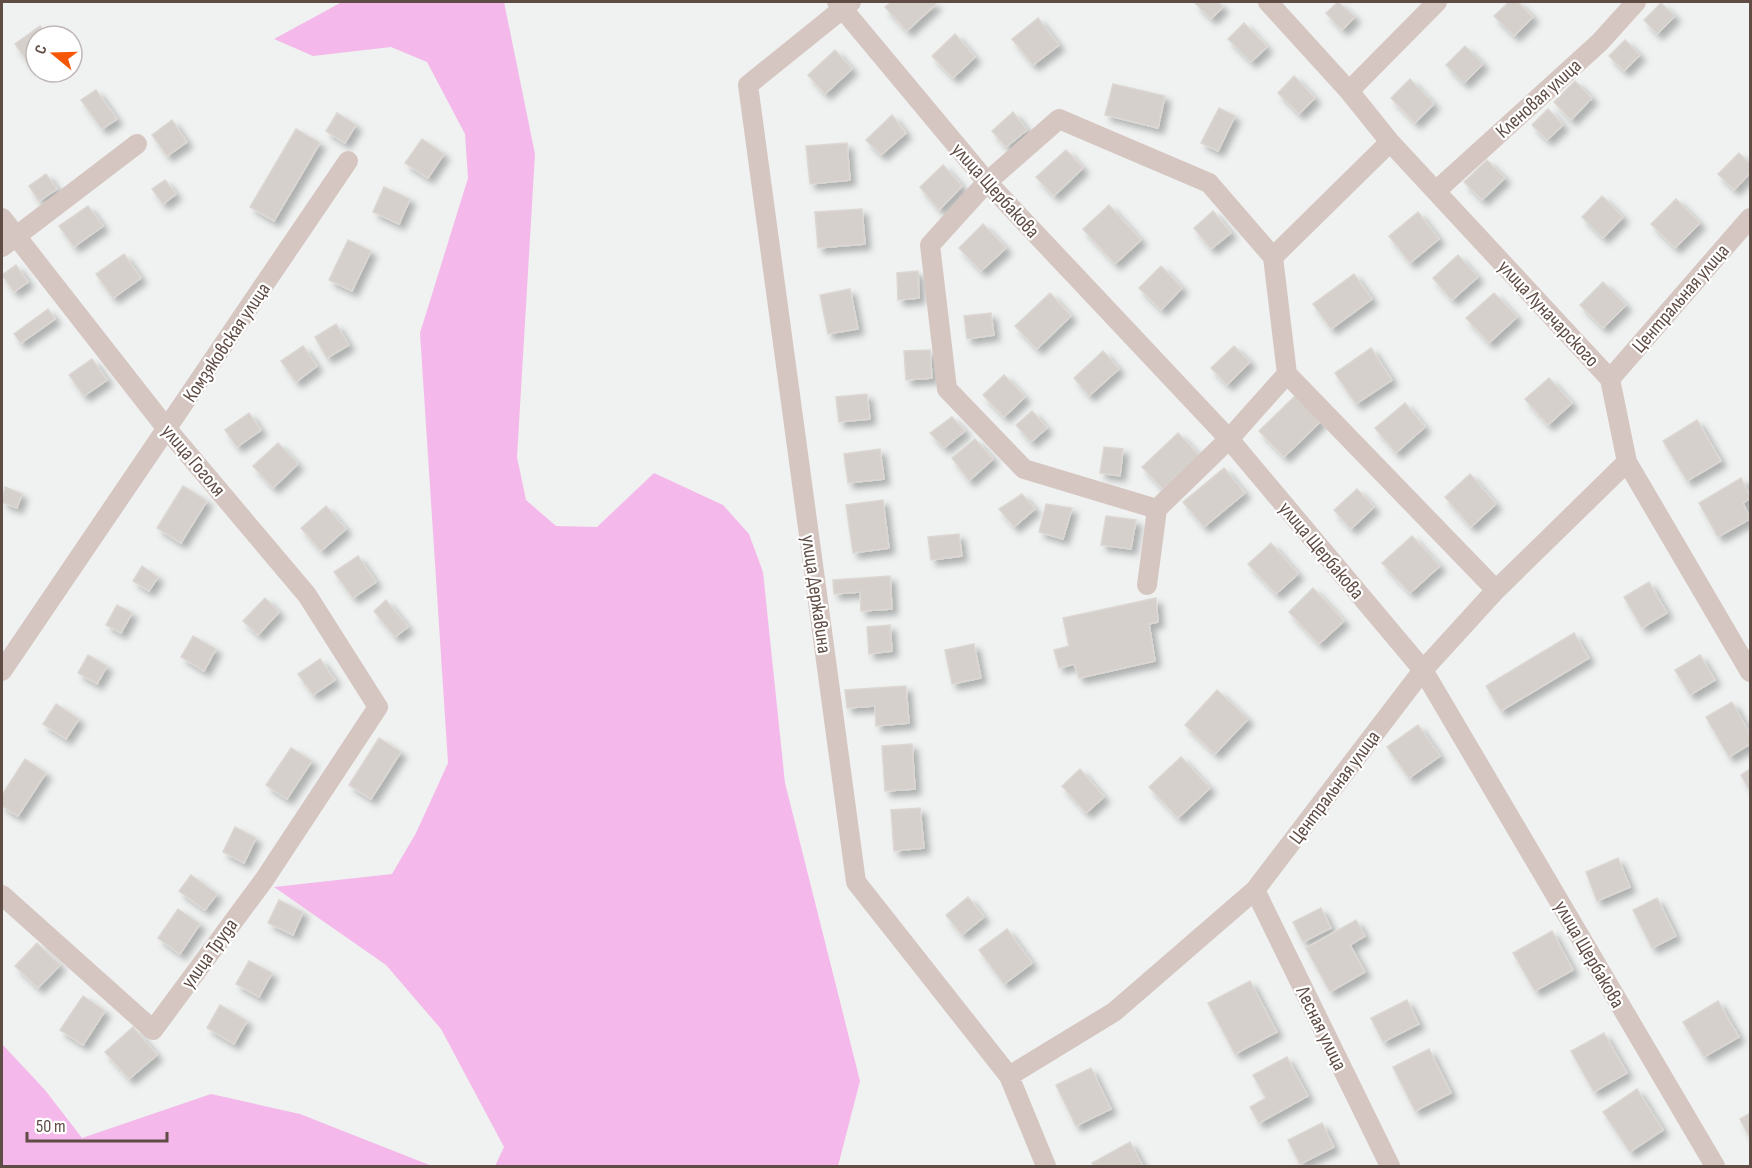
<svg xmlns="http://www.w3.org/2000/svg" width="1752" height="1168" font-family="'Sofia Sans Condensed',sans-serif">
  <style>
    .green { fill: #f4b9ea }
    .building { fill: #d5d0cb; stroke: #dcd7d3; stroke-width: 1.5; filter: url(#shadow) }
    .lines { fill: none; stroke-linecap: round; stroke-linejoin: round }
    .minor { stroke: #d6c6c1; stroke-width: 20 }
    .labels { text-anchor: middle; stroke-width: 4.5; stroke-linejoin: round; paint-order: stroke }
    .street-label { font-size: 20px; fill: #5f4c45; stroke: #fff }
  </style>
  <defs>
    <filter id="shadow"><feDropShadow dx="5.5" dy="5.5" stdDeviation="3" flood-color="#0004"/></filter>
  </defs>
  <rect width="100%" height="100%" fill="#eff2f1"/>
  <path class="green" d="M 342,2 L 504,2 L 535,154 L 517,457 L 526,500 L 556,526 L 597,527 L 654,473 L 723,505 L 749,534 L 763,572 L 785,783 L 860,1081 L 838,1166 L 495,1166 L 504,1147 L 441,1029 L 386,965 L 274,887 L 392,874 L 416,833 L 448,763 L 420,333 L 468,178 L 465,134 L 427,62 L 391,47 L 313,56 L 274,39 Z
    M 2,1044 L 45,1090 L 82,1138 L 211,1094 L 300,1114 L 432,1166 L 2,1166 Z"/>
  <path class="building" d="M 891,2 L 933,2 L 936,4 L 907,31 L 885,7 Z
    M 1197,2 L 1218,2 L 1223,7 L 1211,19 L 1195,3 Z
    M 1338,2 L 1355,17 L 1342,30 L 1326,13 Z
    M 1509,2 L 1518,2 L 1533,17 L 1514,36 L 1494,16 Z
    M 1661,3 L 1675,16 L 1657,34 L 1644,20 Z
    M 1038,18 L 1059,45 L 1033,65 L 1012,39 Z
    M 1244,23 L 1267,47 L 1251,62 L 1228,39 Z
    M 40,26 L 46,36 L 36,36 L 36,64 L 31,67 L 15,44 Z
    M 955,34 L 975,57 L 953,78 L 932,56 Z
    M 1625,40 L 1640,55 L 1624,71 L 1609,56 Z
    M 1465,46 L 1483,64 L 1464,83 L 1446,65 Z
    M 835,50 L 852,69 L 825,94 L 808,75 Z
    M 1294,76 L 1315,98 L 1299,114 L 1278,93 Z
    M 1410,79 L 1434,104 L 1415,123 L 1391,98 Z
    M 1575,81 L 1592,98 L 1571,120 L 1554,102 Z
    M 1113,84 L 1165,96 L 1158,128 L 1105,115 Z
    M 96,90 L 117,119 L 102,129 L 81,100 Z
    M 1219,108 L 1235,116 L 1218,151 L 1201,143 Z
    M 1548,109 L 1563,125 L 1547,140 L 1532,125 Z
    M 1013,112 L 1027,130 L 1006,147 L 992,131 Z
    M 337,113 L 356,125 L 345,143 L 326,131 Z
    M 892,115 L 906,133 L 881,155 L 866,140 Z
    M 172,120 L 187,142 L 167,156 L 152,135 Z
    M 296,129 L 320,143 L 274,221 L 250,207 Z
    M 422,139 L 444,154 L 428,178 L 405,163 Z
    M 847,143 L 850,180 L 810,184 L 806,146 Z
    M 1066,150 L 1083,168 L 1054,196 L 1036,177 Z
    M 1739,153 L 1750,164 L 1750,173 L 1734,190 L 1718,174 Z
    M 1487,160 L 1505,178 L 1482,200 L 1464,182 Z
    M 943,165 L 962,186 L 939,210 L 920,187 Z
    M 46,174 L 57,189 L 39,201 L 29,186 Z
    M 165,180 L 176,194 L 163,204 L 152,189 Z
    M 384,187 L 410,199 L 399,224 L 373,212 Z
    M 1602,196 L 1623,217 L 1603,238 L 1582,217 Z
    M 1676,199 L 1700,223 L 1675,248 L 1651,224 Z
    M 1109,205 L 1141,240 L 1115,264 L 1083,229 Z
    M 88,206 L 103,226 L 74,247 L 59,226 Z
    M 862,209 L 865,244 L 818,248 L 815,212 Z
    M 1213,211 L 1231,233 L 1211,249 L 1194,228 Z
    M 1418,212 L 1439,239 L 1410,263 L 1389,236 Z
    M 983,224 L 1006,248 L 981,271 L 959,248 Z
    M 348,240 L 371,251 L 352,291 L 329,280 Z
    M 124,254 L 141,278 L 113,298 L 96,274 Z
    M 1458,255 L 1478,277 L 1452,300 L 1433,278 Z
    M 16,265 L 28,282 L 14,292 L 2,275 Z
    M 1161,266 L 1182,288 L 1161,310 L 1139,288 Z
    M 918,271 L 919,298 L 898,300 L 897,273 Z
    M 1354,274 L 1372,299 L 1331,329 L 1313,304 Z
    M 1603,282 L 1626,305 L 1603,328 L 1580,305 Z
    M 850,289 L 858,329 L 828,334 L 820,295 Z
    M 1050,293 L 1071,316 L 1037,349 L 1015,326 Z
    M 1494,293 L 1517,317 L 1489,343 L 1466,318 Z
    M 48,309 L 55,319 L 21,343 L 14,334 Z
    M 991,313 L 994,335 L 967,339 L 964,316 Z
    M 336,324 L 349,345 L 327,358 L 315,337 Z
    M 303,346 L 317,366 L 296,382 L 281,361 Z
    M 1234,346 L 1250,362 L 1227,385 L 1211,368 Z
    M 1371,348 L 1392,380 L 1356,404 L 1335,373 Z
    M 930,350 L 932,378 L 906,380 L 904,351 Z
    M 1103,351 L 1119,369 L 1089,396 L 1074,378 Z
    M 92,359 L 107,380 L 84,396 L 69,375 Z
    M 1004,375 L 1025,397 L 1004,417 L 983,395 Z
    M 1549,378 L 1572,403 L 1548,425 L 1525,399 Z
    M 867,394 L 870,419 L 839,422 L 836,397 Z
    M 1296,395 L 1321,421 L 1284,457 L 1259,431 Z
    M 1405,403 L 1425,427 L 1396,453 L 1375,428 Z
    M 1032,411 L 1047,428 L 1031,442 L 1016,425 Z
    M 249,413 L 261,430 L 237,447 L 225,430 Z
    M 952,417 L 965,431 L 944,448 L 930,433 Z
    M 1697,420 L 1721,461 L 1687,481 L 1663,441 Z
    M 1178,433 L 1199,455 L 1163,489 L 1142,467 Z
    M 975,439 L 993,459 L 969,481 L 952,458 Z
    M 278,443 L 298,464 L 273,488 L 253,466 Z
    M 1104,447 L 1123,449 L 1120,476 L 1100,473 Z
    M 880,449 L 884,479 L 848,483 L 844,454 Z
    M 1224,468 L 1245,493 L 1204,527 L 1183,502 Z
    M 1470,474 L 1496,504 L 1471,527 L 1445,497 Z
    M 1741,478 L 1750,496 L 1750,498 L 1743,503 L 1750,519 L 1718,537 L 1699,503 Z
    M 183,486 L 207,501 L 181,543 L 157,528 Z
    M 5,487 L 22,494 L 17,508 L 2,502 Z
    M 1357,489 L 1374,507 L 1351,529 L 1334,510 Z
    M 1022,494 L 1035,509 L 1014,527 L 999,509 Z
    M 883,500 L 889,548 L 853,553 L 846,505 Z
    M 1046,504 L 1072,508 L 1063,539 L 1039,532 Z
    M 326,506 L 346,529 L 321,551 L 301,528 Z
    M 1106,516 L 1136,520 L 1131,549 L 1101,545 Z
    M 959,534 L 962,556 L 931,560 L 928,537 Z
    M 1412,536 L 1440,566 L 1410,593 L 1382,563 Z
    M 1271,543 L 1298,574 L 1276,594 L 1248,564 Z
    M 358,556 L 376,582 L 353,598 L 334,572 Z
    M 142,566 L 158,577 L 149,591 L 133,581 Z
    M 890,576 L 892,609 L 861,611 L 860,592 L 834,594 L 833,580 Z
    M 1649,582 L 1667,613 L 1642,628 L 1624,597 Z
    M 1313,588 L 1344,621 L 1319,644 L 1289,612 Z
    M 265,598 L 279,612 L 258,635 L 243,621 Z
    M 1156,598 L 1158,622 L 1149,624 L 1155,661 L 1079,678 L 1074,664 L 1059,668 L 1054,650 L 1069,646 L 1063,618 Z
    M 386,600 L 408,627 L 395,637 L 374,611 Z
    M 117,605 L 132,613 L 121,633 L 106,625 Z
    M 890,625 L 892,651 L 869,654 L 867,627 Z
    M 1574,633 L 1589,658 L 1501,711 L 1486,686 Z
    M 193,636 L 216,649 L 204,671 L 181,657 Z
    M 974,644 L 981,678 L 952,684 L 945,650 Z
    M 88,655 L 107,666 L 97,684 L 78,673 Z
    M 1700,655 L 1715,680 L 1690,695 L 1675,670 Z
    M 320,659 L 335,680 L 313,695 L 298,674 Z
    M 906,686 L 909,723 L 876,726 L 875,706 L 847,708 L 845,690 Z
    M 1217,690 L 1248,719 L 1215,754 L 1185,725 Z
    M 1732,702 L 1750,734 L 1750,744 L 1729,757 L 1706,717 Z
    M 56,704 L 79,719 L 66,739 L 43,724 Z
    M 1418,725 L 1440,756 L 1409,778 L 1387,747 Z
    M 379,738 L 401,752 L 371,799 L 349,785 Z
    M 912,744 L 915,789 L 885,791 L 882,746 Z
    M 291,748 L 312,761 L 287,799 L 266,785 Z
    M 1181,757 L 1210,788 L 1178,818 L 1149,787 Z
    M 25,759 L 46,773 L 18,816 L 2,806 L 2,795 Z
    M 1080,769 L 1104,797 L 1086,813 L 1062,786 Z
    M 1750,769 L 1750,791 L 1741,775 Z
    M 920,808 L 924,848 L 894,851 L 891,810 Z
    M 235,827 L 256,838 L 244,863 L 223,852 Z
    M 1618,858 L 1630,887 L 1597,901 L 1586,872 Z
    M 191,875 L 217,894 L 205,910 L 179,891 Z
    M 968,897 L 984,917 L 962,935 L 946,915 Z
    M 1657,898 L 1676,936 L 1652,948 L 1633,910 Z
    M 279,900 L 303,912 L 293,935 L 268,923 Z
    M 1321,908 L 1331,928 L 1303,942 L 1293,922 Z
    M 178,909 L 200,924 L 180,954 L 158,938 Z
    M 1356,920 L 1365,936 L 1350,945 L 1365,972 L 1330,992 L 1306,948 Z
    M 1007,929 L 1032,963 L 1004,984 L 979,950 Z
    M 1552,931 L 1573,970 L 1535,991 L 1513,953 Z
    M 37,943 L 60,965 L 38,988 L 15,966 Z
    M 249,961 L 272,973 L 259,997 L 236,984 Z
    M 1250,981 L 1277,1032 L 1235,1054 L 1208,1003 Z
    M 83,996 L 105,1011 L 83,1045 L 60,1030 Z
    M 1407,1000 L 1419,1024 L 1383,1042 L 1371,1018 Z
    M 1718,1001 L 1739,1037 L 1704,1057 L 1683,1022 Z
    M 220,1005 L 247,1021 L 234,1044 L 207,1028 Z
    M 133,1027 L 157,1055 L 129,1079 L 105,1052 Z
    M 1604,1033 L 1627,1073 L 1594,1092 L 1571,1051 Z
    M 1429,1049 L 1451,1093 L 1415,1111 L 1393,1067 Z
    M 1287,1057 L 1308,1096 L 1259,1123 L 1250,1107 L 1266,1098 L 1253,1075 Z
    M 1091,1068 L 1111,1109 L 1076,1126 L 1056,1085 Z
    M 1637,1089 L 1663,1130 L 1630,1152 L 1603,1112 Z
    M 1750,1113 L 1750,1138 L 1740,1119 Z
    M 1322,1123 L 1334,1147 L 1300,1164 L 1288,1140 Z
    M 1130,1142 L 1143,1166 L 1094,1166 L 1092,1163 Z"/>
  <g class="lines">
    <path class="minor" d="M 837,2 L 987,182 L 1229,439 L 1423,670 L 1715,1166
      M 851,2 L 748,85 L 856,882 L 1009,1076 L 1046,1166
      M 1268,2 L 1349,91 L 1390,142 L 1610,379 L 1627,462 L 1750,672
      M 1349,91 L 1437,2
      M 1059,119 L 1209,183 L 1273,257 L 1287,374 L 1229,439 L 1157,509 L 1024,469 L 947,389 L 930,245 L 987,182 Z
      M 1436,191 L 1600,42 L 1636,2
      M 2,218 L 167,429 L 307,595 L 378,707 L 264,880 L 153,1030 L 2,895
      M 2,247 L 137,144
      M 1273,257 L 1390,142
      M 1287,374 L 1496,590
      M 1610,379 L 1750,218
      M 1147,585 L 1157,509
      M 2,671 L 348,161
      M 1255,890 L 1390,1166
      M 1009,1076 L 1114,1012 L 1255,890 L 1423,670 L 1496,590 L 1627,462"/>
  </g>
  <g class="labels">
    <g class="street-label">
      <text transform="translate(1538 98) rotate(-42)" y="7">Кленовая улица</text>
      <text transform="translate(996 190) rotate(48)" y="7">улица Щербакова</text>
      <text transform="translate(1680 298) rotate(-49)" y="7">Центральная улица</text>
      <text transform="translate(1549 313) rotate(47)" y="7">улица Луначарского</text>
      <text transform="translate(226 342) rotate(-56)" y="7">Комзяковская улица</text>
      <text transform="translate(194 460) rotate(50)" y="7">улица Гоголя</text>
      <text transform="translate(1322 550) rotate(50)" y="7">улица Щербакова</text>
      <text transform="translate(817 594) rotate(82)" y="7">улица Державина</text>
      <text transform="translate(1334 787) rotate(-53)" y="7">Центральная улица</text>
      <text transform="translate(209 953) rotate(-54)" y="7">улица Труда</text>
      <text transform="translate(1590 954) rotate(60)" y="7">улица Щербакова</text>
      <text transform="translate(1322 1028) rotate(64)" y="7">Лесная улица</text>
    </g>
  </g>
  <rect width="1752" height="1168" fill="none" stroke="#5f4c45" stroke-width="6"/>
  <g transform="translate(54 54) rotate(289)"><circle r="28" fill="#ffffff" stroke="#bfb7b5" stroke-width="1.5"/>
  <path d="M0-4.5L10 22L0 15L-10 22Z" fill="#f55706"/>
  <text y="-9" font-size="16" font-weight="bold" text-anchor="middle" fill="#5f4c45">С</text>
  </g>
  <path d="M27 1132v9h140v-9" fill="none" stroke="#5f4c45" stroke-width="3"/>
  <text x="36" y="1132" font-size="18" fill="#5f4c45" stroke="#ffffff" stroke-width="4.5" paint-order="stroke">50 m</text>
</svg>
